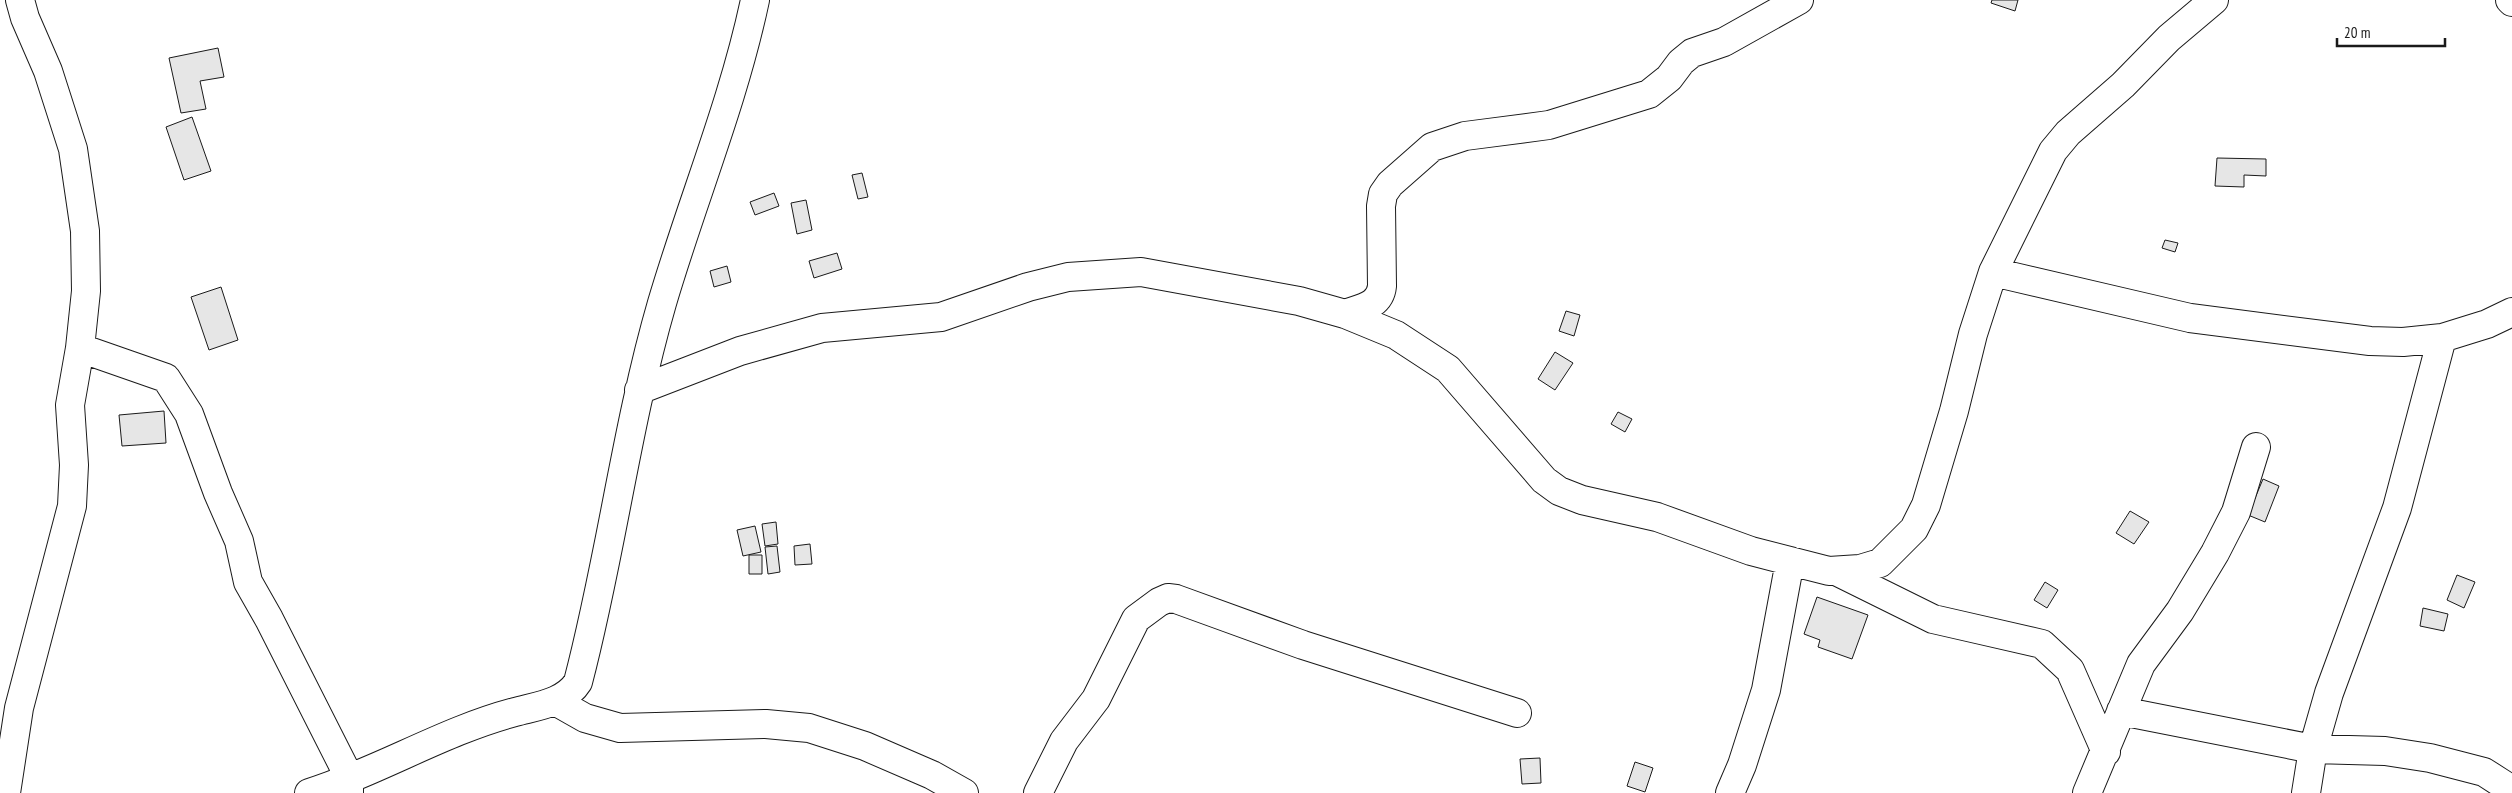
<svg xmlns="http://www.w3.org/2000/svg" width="2512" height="793" font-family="'PT Sans Narrow',sans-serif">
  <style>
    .building { fill: #e6e6e6; stroke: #1a1a1a }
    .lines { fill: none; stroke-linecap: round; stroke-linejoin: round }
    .minor-casing { stroke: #1a1a1a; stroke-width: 30 }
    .minor { stroke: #fff; stroke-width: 28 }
  </style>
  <rect width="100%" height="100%" fill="#fff"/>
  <path class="building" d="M 1992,0 L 2018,0 L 2015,11 L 1991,3 Z
    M 218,48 L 224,77 L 200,81 L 206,109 L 181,113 L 169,58 Z
    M 192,117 L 211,171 L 184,180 L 166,127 Z
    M 2217,158 L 2266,159 L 2266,176 L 2244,175 L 2244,187 L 2215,186 Z
    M 862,173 L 868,197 L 858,199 L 852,175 Z
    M 774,193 L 779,206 L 755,215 L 750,202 Z
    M 806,200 L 812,230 L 797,234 L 791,203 Z
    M 2165,240 L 2178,243 L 2175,252 L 2162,248 Z
    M 837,253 L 842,269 L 814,278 L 809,261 Z
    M 727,266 L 731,282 L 714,287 L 710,271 Z
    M 221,287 L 238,340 L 209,350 L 191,297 Z
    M 1566,311 L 1580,315 L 1574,336 L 1559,331 Z
    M 1555,352 L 1573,363 L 1555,390 L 1538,379 Z
    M 164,411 L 166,443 L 122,446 L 119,415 Z
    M 1618,412 L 1632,419 L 1625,432 L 1611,424 Z
    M 2263,479 L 2279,486 L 2265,522 L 2248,515 Z
    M 2130,511 L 2149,522 L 2134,544 L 2116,533 Z
    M 776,522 L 778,544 L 765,546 L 762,524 Z
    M 755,526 L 761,552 L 743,556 L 737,530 Z
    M 810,544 L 812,564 L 795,565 L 794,546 Z
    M 777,546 L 780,572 L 768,574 L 765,547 Z
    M 749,555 L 762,555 L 762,574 L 749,574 Z
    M 2457,575 L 2475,582 L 2464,608 L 2447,600 Z
    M 2045,582 L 2058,590 L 2047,608 L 2034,600 Z
    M 1817,597 L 1868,615 L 1852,659 L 1818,647 L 1820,640 L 1804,634 Z
    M 2423,608 L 2448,614 L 2444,631 L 2420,626 Z
    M 1540,758 L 1541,783 L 1522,784 L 1520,759 Z
    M 1635,762 L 1653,768 L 1645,792 L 1627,786 Z"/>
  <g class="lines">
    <g class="minor-casing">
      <path id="minor" d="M 2510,0 L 2512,2
        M 1993,272 L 2190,318 L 2370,341 L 2403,342 L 2442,338 L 2487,324 L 2512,312
        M 1345,314 C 1361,308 1380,306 1382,286 L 1381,206 L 1383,194 L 1390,184 L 1432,147 L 1465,136 L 1549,125 L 1649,94 L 1669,78 L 1681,62 L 1692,53 L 1724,42 L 1799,0
        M 80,348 L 166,378 L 189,414 L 218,493 L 239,541 L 248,582 L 269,619 L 349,777 L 349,793
        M 639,390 L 740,351 L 822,328 L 941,317 L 1028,287 L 1068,277 L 1141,272 L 1299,301 L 1345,314 L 1396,335 L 1448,369 L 1544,480 L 1559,491 L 1582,500 L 1657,517 L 1751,551 L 1829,571 L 1860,569 L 1880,563 L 1914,529 L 1926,505 L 1954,411 L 1973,334 L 1993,272 L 2053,151 L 2068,133 L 2123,85 L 2169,38 L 2214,0
        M 1838,572 L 1933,619 L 2042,644 L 2070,670 L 2106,752
        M 555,701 L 585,718 L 620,728 L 766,724 L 809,728 L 865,746 L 932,775 L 964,793
        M 2121,711 L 2313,749 L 2385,751 L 2430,758 L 2484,772 L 2512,790
        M 6,793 L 19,708 L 72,506 L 74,465 L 70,405 L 80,348 L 86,291 L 85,231 L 73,149 L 48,71 L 25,18 L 20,0
        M 309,793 C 380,771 443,731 515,712 C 537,706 565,703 578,682 C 611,557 626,427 662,303 C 692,201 733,104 755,0
        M 1038,793 L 1064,741 L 1096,699 L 1136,619 L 1159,602 L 1168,598 L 1176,599 L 1303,645 L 1517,713
        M 1730,793 L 1742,765 L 1766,690 L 1790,561
        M 2087,793 L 2141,664 L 2180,611 L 2215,553 L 2236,512 L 2256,447
        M 2306,793 L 2313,749 L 2329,693 L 2397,508 L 2442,338"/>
    </g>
    <use href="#minor" class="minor"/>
  </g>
  <path d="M2337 38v8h108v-8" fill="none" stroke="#1a1a1a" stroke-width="2.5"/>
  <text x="2344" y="38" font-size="15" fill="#1a1a1a" stroke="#ffffff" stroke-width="4" paint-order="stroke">20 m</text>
</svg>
